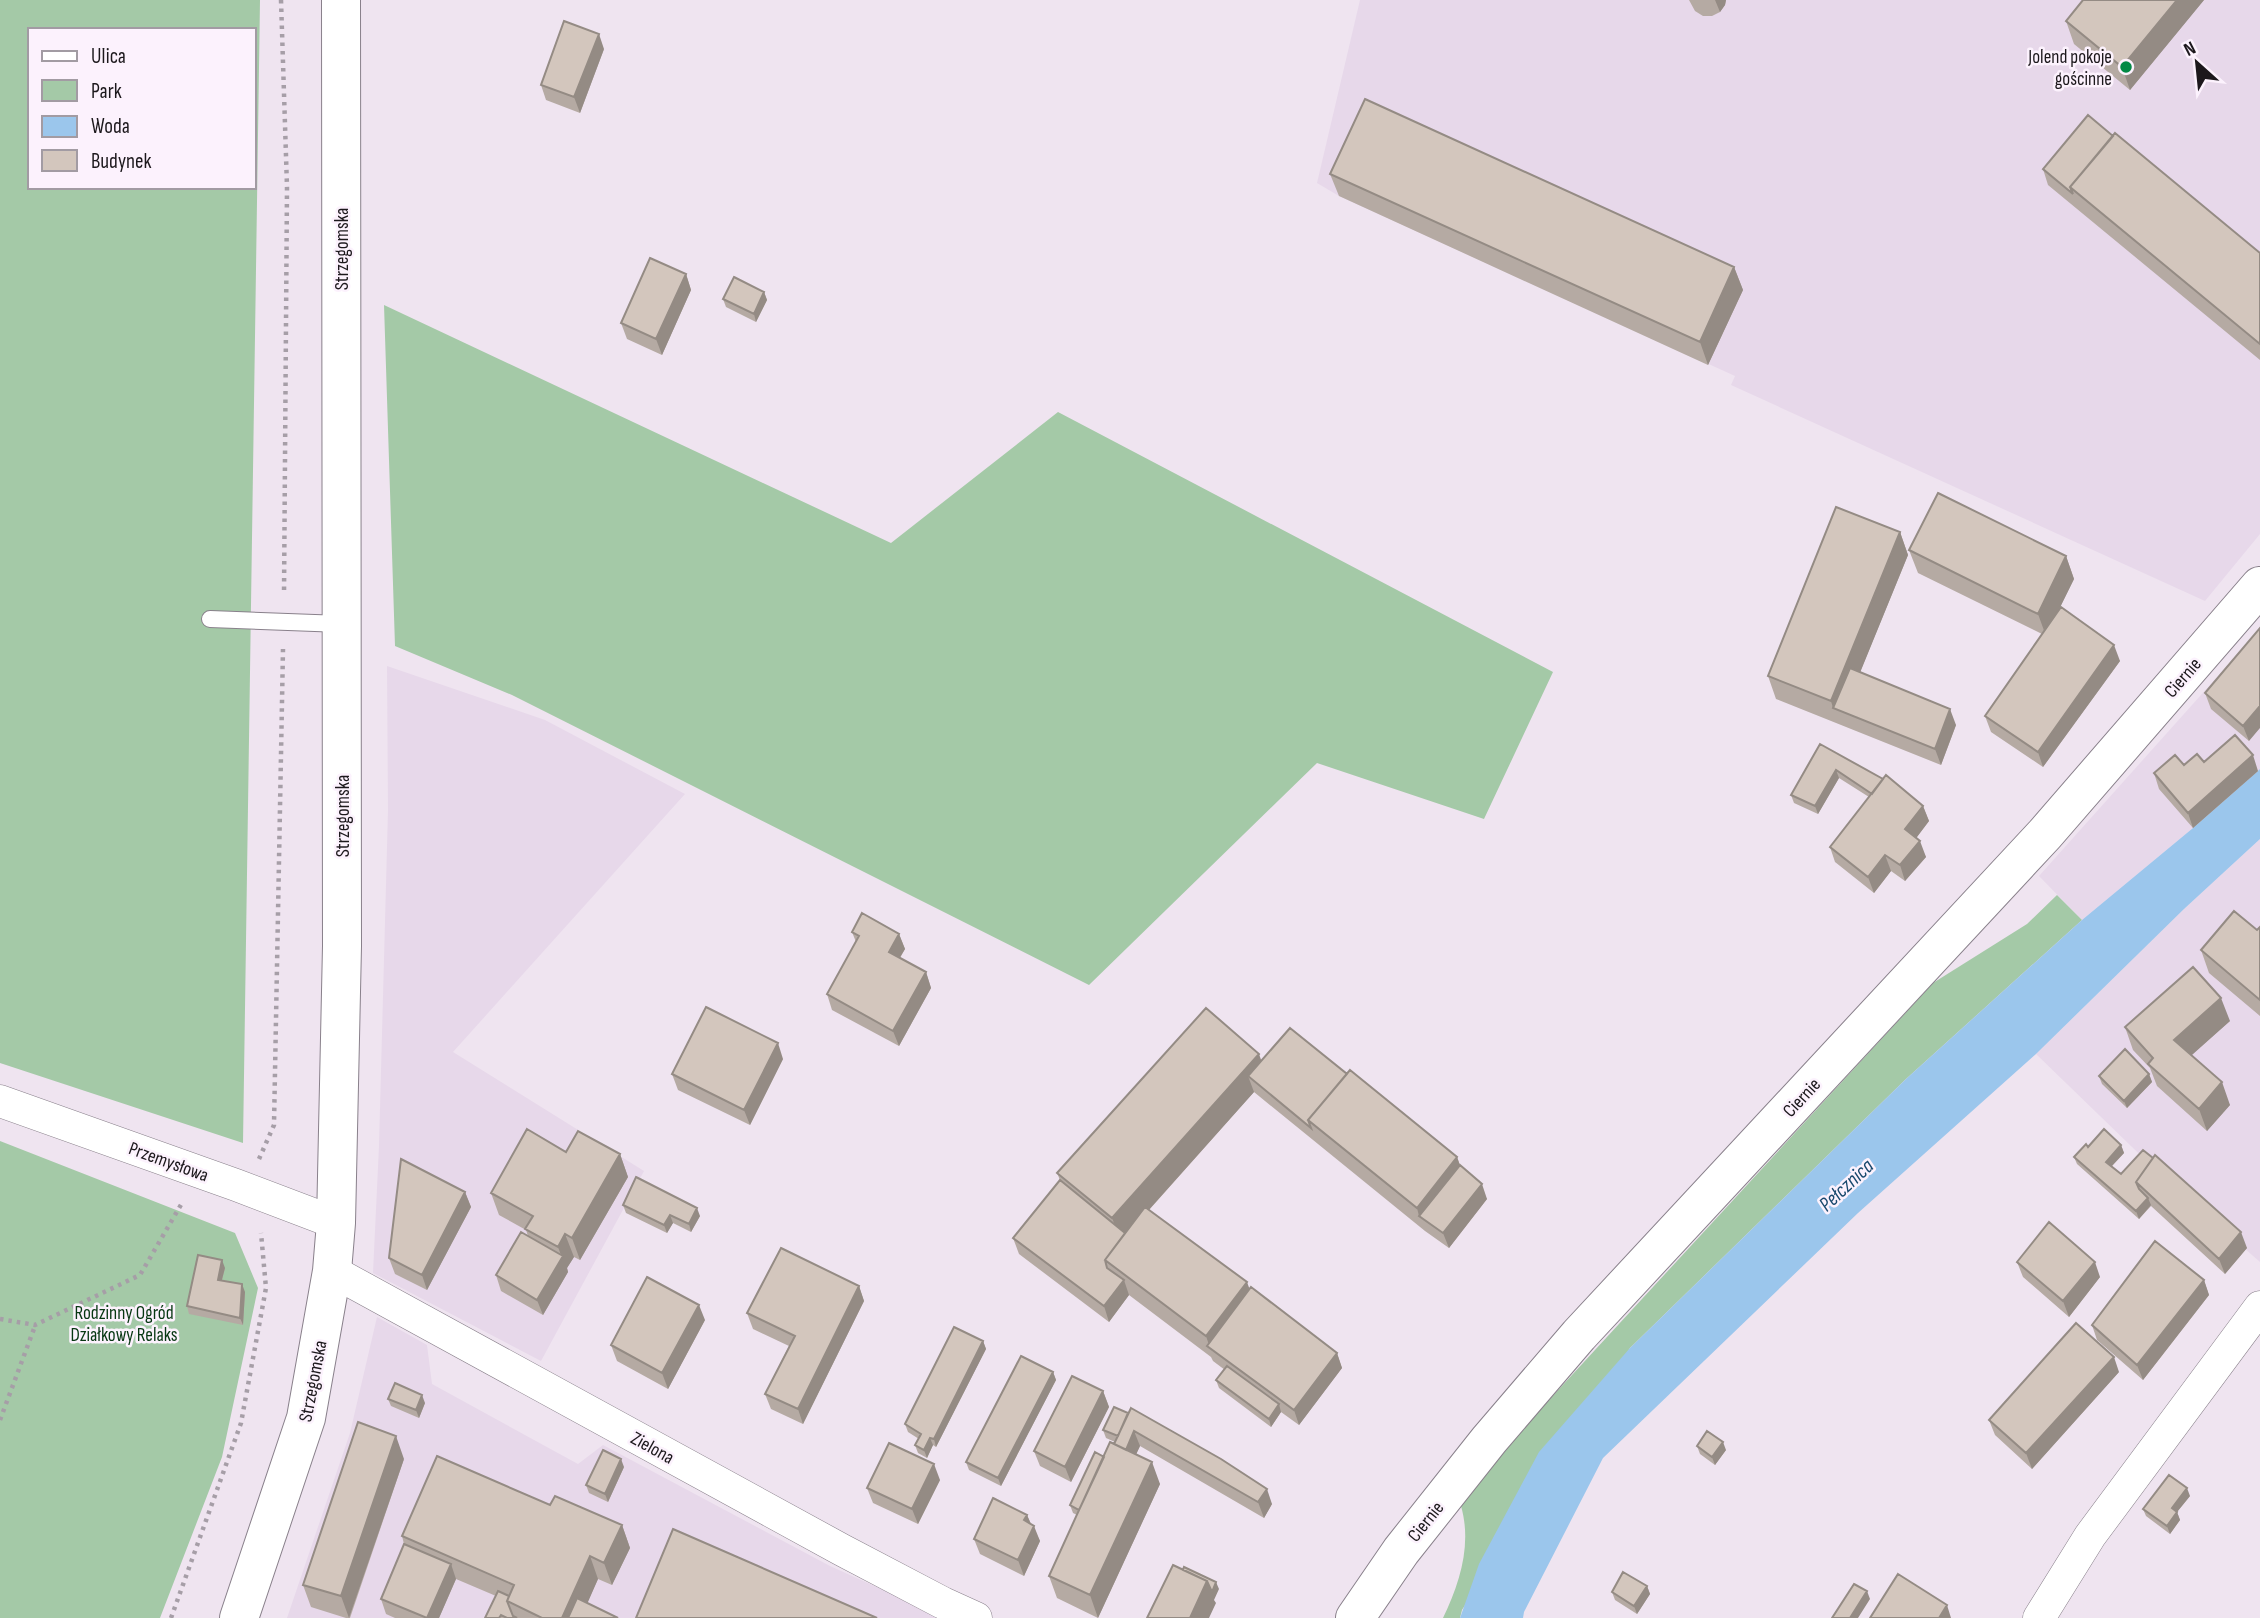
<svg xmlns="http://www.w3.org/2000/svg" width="2260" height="1618" font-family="'Sofia Sans Condensed',sans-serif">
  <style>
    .built { fill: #e7d8ea }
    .green { fill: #a4c9a7; fill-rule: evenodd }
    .water { fill: #9bc6ec }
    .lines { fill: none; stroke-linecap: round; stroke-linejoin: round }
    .lane-casing { stroke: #89808b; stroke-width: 18 }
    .street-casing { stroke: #89808b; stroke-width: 33 }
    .secondary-casing { stroke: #89808b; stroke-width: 40 }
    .path { stroke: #a69ea7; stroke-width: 4.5; stroke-dasharray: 3.5 5; stroke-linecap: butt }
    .lane { stroke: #fff; stroke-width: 16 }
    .street { stroke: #fff; stroke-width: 32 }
    .secondary { stroke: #fff; stroke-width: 38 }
    .wall { fill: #b5aaa3 }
    .shaded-wall { fill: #948b84 }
    .building { fill: #d3c6bd; stroke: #948b84; stroke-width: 2 }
    .poi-dot { fill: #028945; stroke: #fcf2fd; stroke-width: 2.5 }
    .labels { text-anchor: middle; stroke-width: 5; stroke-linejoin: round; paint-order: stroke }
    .poi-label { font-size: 19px; fill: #1c181c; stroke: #fcf2fd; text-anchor: end }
    .street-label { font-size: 19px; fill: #1c181c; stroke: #fcf2fd }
    .park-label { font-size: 19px; fill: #073712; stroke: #fcf2fd }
    .water-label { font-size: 21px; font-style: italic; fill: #18486d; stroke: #fcf2fd }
  </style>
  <rect width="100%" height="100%" fill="#efe4f0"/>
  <path class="built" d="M 1360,0 L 2260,0 L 2260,534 L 2205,601 L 1731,385 L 1735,376 L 1339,196 L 1317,183 Z
    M 2260,629 L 2260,769 L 2193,828 L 2082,920 L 2039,876 Z
    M 387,666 L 545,720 L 685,794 L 453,1052 L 644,1171 L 541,1361 L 373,1273 L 379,1146 L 388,810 Z
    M 2260,839 L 2260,1262 L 2163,1177 L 2036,1054 L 2184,909 Z
    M 377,1317 L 427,1345 L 432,1384 L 578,1464 L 603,1445 L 830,1566 L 945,1618 L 287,1618 L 350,1433 Z"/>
  <path class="green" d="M 0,0 L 260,0 L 243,1143 L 0,1063 ZM 30,30 L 254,30 L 254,187 L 30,187 Z
    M 384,305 L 891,543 L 1058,412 L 1553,672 L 1484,819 L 1317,763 L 1089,985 L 512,695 L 395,646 Z
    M 2057,895 L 2082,920 L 1906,1079 L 1630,1348 L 1462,1610 L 1460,1618 L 1443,1618 C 1460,1583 1472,1544 1461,1506 L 1525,1426 L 1933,983 L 2027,924 Z
    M 0,1141 L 235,1233 L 258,1288 L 222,1457 L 160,1618 L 0,1618 Z"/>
  <path class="water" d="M 2260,769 L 2260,839 L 2184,909 L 2036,1054 L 1858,1213 L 1603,1458 L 1524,1612 L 1523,1618 L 1460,1618 L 1479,1564 L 1539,1452 L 1630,1348 L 1906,1079 L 2082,920 L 2193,828 Z"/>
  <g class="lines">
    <g class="lane-casing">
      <path id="lane" d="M 210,619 L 342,624"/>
    </g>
    <g class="street-casing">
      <path id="street" d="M 0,1101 L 236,1185 L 336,1223
        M 332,1271 L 842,1550 L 943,1603 L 976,1618
        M 2039,1618 L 2090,1536 L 2260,1307"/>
    </g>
    <g class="secondary-casing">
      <path id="secondary" d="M 239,1618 L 306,1418 L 332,1271 L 336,1223 L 342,946 L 341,0
        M 1355,1618 L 1401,1551 L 1489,1440 L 1579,1335 L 2045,834 L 2260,586"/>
    </g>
    <path class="path" d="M 281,0 L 287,187 L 284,595
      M 259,1159 L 274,1125 L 283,649
      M 0,1319 L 35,1325 L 140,1275 L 182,1203
      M 0,1420 L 35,1326
      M 171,1618 L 241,1423 L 266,1288 L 261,1233"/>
    <use href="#lane" class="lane"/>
    <use href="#street" class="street"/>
    <use href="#secondary" class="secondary"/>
  </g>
  <path class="wall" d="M 1689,0 L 1726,0 L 1725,5 L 1720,12 L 1712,16 L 1703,16 L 1695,11 Z
    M 2083,0 L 2204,0 L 2130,90 L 2074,44 L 2066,21 Z
    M 604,49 L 580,113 L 546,100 L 541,85 Z
    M 2113,136 L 2260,253 L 2260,360 L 2048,185 L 2043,169 Z
    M 1330,174 L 1734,267 L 1743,290 L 1708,365 L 1339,196 Z
    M 686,274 L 691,290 L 662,355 L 627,339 L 621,323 Z
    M 764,292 L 767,300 L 756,322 L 726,307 L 723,299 Z
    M 1900,532 L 1908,555 L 1860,672 L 1956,725 L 1941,765 L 1776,699 L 1768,676 Z
    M 1909,550 L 2066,556 L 2074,579 L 2058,611 L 2120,661 L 2043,767 L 1991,732 L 1985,716 L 2042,634 L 1918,573 Z
    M 2260,628 L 2249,741 L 2211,709 L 2205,693 Z
    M 1820,744 L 1923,806 L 1929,821 L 1916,838 L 1926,857 L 1905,881 L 1891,871 L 1874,893 L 1835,862 L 1830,847 L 1869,797 L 1839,778 L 1818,814 L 1794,803 L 1791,795 Z
    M 2184,765 L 2258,771 L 2193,828 L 2159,789 L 2154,773 Z
    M 2260,927 L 2260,1016 L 2209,973 L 2201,950 L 2257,930 Z
    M 852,932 L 899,934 L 905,949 L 900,958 L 926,972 L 931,988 L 899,1046 L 832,1010 L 827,994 L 856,942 Z
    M 2230,1021 L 2191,1055 L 2230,1105 L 2207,1131 L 2157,1086 L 2150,1068 L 2133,1050 L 2125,1027 Z
    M 783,1059 L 750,1125 L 678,1090 L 672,1074 Z
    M 1261,1061 L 1347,1074 L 1457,1157 L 1460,1165 L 1487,1199 L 1449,1248 L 1425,1231 L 1254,1092 L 1149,1210 L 1249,1289 L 1337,1353 L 1342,1368 L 1299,1425 L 1281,1412 L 1271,1427 L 1219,1388 L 1216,1380 L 1225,1370 L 1213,1361 L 1211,1357 L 1129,1295 L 1109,1322 L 1019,1254 L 1013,1238 L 1060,1180 L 1057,1173 Z
    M 2149,1074 L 2152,1082 L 2127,1108 L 2102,1084 L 2099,1076 Z
    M 2121,1145 L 2124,1153 L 2112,1166 L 2121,1174 L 2143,1150 L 2247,1248 L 2225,1274 L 2151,1206 L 2139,1219 L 2077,1164 L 2074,1157 L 2088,1147 Z
    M 566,1152 L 620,1154 L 628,1177 L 580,1260 L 574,1257 L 567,1268 L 568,1272 L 543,1315 L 501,1291 L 496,1275 L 528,1236 L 526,1230 L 499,1215 L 491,1193 Z
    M 465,1192 L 471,1207 L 427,1290 L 395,1274 L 389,1258 Z
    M 623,1205 L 700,1216 L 691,1232 L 673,1223 L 667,1233 L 626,1213 Z
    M 2017,1262 L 2100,1277 L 2069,1317 L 2023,1277 Z
    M 225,1268 L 222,1280 L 245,1292 L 243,1325 L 189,1314 L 187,1306 Z
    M 2204,1280 L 2209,1295 L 2143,1380 L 2097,1340 L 2092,1325 Z
    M 859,1286 L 864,1301 L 803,1424 L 771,1409 L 765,1394 L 789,1346 L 753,1329 L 747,1313 Z
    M 705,1320 L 668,1389 L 617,1361 L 611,1345 Z
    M 983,1341 L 986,1349 L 936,1447 L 933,1445 L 927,1458 L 918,1453 L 915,1445 L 919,1439 L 908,1432 L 905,1424 Z
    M 1053,1372 L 1056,1380 L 1001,1486 L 969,1470 L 966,1462 Z
    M 2119,1372 L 2032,1469 L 1995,1435 L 1989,1420 Z
    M 1103,1391 L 1109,1407 L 1071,1482 L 1040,1466 L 1034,1451 Z
    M 388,1399 L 425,1403 L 419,1418 L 391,1406 Z
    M 1114,1407 L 1272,1504 L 1264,1518 L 1140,1446 L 1136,1454 L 1160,1484 L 1098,1618 L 1057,1598 L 1049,1576 L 1077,1515 L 1073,1513 L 1070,1505 L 1115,1442 L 1106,1438 L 1103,1430 Z
    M 1697,1446 L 1726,1450 L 1715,1465 L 1700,1454 Z
    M 404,1459 L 350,1618 L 346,1618 L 311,1607 L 303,1585 Z
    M 624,1467 L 608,1502 L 589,1493 L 586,1485 Z
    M 940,1480 L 918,1524 L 873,1503 L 867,1488 Z
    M 2190,1496 L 2177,1512 L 2180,1520 L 2170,1534 L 2146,1516 L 2143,1509 Z
    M 550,1505 L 622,1525 L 630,1548 L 612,1585 L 598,1579 L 587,1603 L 618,1618 L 485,1618 L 496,1596 L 456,1579 L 439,1618 L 395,1618 L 386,1614 L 381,1599 L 404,1544 L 402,1536 Z
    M 1027,1515 L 1031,1524 L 1040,1541 L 1024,1576 L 980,1554 L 974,1539 Z
    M 1647,1586 L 1650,1594 L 1637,1614 L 1615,1600 L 1612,1592 Z"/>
  <path class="shaded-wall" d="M 1715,0 L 1726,0 L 1725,5 L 1720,12 Z
    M 2177,0 L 2204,0 L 2130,90 L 2122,67 Z
    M 599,34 L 604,49 L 580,113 L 574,97 Z
    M 1734,267 L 1743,290 L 1708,365 L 1700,342 Z
    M 686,274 L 691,290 L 662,355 L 656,339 Z
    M 764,292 L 767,300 L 756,322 L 754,314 Z
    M 1900,532 L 1908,555 L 1844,712 L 1833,708 L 1831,701 Z
    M 2066,556 L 2074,579 L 2046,636 L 2038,614 Z
    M 2114,645 L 2120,661 L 2043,767 L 2038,752 Z
    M 2260,706 L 2260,728 L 2249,741 L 2243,726 Z
    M 1950,709 L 1956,725 L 1941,765 L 1935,749 Z
    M 2253,755 L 2258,771 L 2193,828 L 2188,813 Z
    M 1836,770 L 1839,778 L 1818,814 L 1815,806 Z
    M 1923,806 L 1929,821 L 1911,845 L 1905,829 Z
    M 1920,841 L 1926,857 L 1905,881 L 1900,865 Z
    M 1885,855 L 1891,871 L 1874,893 L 1868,877 Z
    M 899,934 L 905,949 L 894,967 L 889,952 Z
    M 926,972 L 931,988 L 899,1046 L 893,1031 Z
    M 2221,998 L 2230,1021 L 2183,1063 L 2174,1040 Z
    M 778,1043 L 783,1059 L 750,1125 L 744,1110 Z
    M 1259,1054 L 1267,1077 L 1248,1076 L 1254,1092 L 1121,1241 L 1112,1218 Z
    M 2149,1074 L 2152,1082 L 2127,1108 L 2124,1101 Z
    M 2222,1082 L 2230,1105 L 2207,1131 L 2199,1109 Z
    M 2121,1145 L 2124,1153 L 2109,1169 L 2106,1162 Z
    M 620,1154 L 628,1177 L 580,1260 L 572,1238 Z
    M 1457,1157 L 1465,1180 L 1419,1216 L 1417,1208 Z
    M 1482,1184 L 1487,1199 L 1449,1248 L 1443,1233 Z
    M 465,1192 L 471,1207 L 427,1290 L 422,1275 Z
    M 2148,1198 L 2151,1205 L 2139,1219 L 2136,1211 Z
    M 697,1208 L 700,1216 L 691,1232 L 689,1224 Z
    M 670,1215 L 673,1223 L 667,1233 L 664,1225 Z
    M 2241,1232 L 2247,1248 L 2225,1274 L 2219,1259 Z
    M 565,1234 L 574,1257 L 567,1268 L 568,1272 L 543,1315 L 537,1300 L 562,1258 L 558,1247 Z
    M 222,1260 L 225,1268 L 220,1287 L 218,1280 Z
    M 2095,1262 L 2100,1277 L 2069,1317 L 2063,1301 Z
    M 1124,1280 L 1129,1295 L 1109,1322 L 1104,1306 Z
    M 2204,1280 L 2209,1295 L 2143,1380 L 2137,1365 Z
    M 1247,1282 L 1255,1304 L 1210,1348 L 1206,1336 Z
    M 242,1284 L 245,1292 L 243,1325 L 240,1318 Z
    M 859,1286 L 864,1301 L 803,1424 L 798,1409 Z
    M 699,1305 L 705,1320 L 668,1389 L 662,1373 Z
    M 983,1341 L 986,1349 L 936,1447 L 934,1439 Z
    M 1337,1353 L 1342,1368 L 1299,1425 L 1294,1410 Z
    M 2114,1357 L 2119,1372 L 2032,1469 L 2026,1453 Z
    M 1053,1372 L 1056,1380 L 1001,1486 L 998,1478 Z
    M 1103,1391 L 1109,1407 L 1071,1482 L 1065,1467 Z
    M 422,1395 L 425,1403 L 419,1418 L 416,1410 Z
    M 1279,1404 L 1281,1412 L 1271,1427 L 1269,1419 Z
    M 1134,1431 L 1140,1446 L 1129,1470 L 1124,1455 Z
    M 396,1436 L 404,1459 L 349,1618 L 341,1596 Z
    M 930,1438 L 933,1445 L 927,1458 L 924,1450 Z
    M 1723,1442 L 1726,1450 L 1715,1465 L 1712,1457 Z
    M 621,1459 L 624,1467 L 608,1502 L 605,1494 Z
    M 1152,1462 L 1160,1484 L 1098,1618 L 1090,1595 Z
    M 934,1464 L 940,1480 L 918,1524 L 912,1509 Z
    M 2187,1488 L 2190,1496 L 2177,1512 L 2180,1520 L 2170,1534 L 2167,1526 L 2172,1508 Z
    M 1267,1489 L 1272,1504 L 1264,1518 L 1258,1502 Z
    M 1027,1515 L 1033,1529 L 1034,1526 L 1040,1541 L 1024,1576 L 1018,1560 L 1024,1520 Z
    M 622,1525 L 630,1548 L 612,1585 L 604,1563 Z
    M 590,1556 L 598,1579 L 581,1618 L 562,1618 Z
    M 451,1564 L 456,1579 L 439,1618 L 427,1618 Z
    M 1207,1581 L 1216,1582 L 1219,1589 L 1214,1600 L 1216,1603 L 1209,1618 L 1190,1618 Z
    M 1647,1586 L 1650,1594 L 1637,1614 L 1634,1606 Z
    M 1867,1591 L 1870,1599 L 1858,1618 L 1850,1618 Z
    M 1947,1605 L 1951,1618 L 1939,1618 Z"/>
  <path class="building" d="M 2083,0 L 2177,0 L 2122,67 L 2066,21 Z
    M 564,21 L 599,34 L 574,97 L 541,85 Z
    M 1365,99 L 1734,267 L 1700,342 L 1330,174 Z
    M 2088,115 L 2113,136 L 2070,187 L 2073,194 L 2043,169 Z
    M 2115,133 L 2260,253 L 2260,344 L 2070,187 Z
    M 650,258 L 686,274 L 656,339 L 621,323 Z
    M 734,277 L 764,292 L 754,314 L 723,299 Z
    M 1938,493 L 2066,556 L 2038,614 L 1909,550 Z
    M 1836,507 L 1900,532 L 1831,701 L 1768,676 Z
    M 2061,607 L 2114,645 L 2038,752 L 1985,716 Z
    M 2260,628 L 2260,706 L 2243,726 L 2205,693 Z
    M 1850,668 L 1950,709 L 1935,749 L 1833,708 Z
    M 2235,735 L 2253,755 L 2188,813 L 2154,773 L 2175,755 L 2184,765 L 2197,754 L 2204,762 Z
    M 1820,744 L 1883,779 L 1872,794 L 1836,770 L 1815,806 L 1791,795 Z
    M 1886,775 L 1923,806 L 1905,829 L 1920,841 L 1900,865 L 1885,855 L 1868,877 L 1830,847 Z
    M 2234,911 L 2257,930 L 2260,927 L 2260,1000 L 2201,950 Z
    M 862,913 L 899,934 L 889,952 L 926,972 L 893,1031 L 827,994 L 859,936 L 852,932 Z
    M 2193,967 L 2221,998 L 2174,1040 L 2222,1082 L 2199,1109 L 2148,1064 L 2153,1058 L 2125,1027 Z
    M 706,1007 L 778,1043 L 744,1110 L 672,1074 Z
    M 1206,1008 L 1259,1054 L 1112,1218 L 1057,1173 Z
    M 1290,1028 L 1347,1074 L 1308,1120 L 1311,1128 L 1248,1076 Z
    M 2125,1049 L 2149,1074 L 2124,1101 L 2099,1076 Z
    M 1350,1070 L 1457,1157 L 1417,1208 L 1308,1120 Z
    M 527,1129 L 566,1152 L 578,1131 L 620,1154 L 572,1238 L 565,1234 L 558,1247 L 525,1229 L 533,1216 L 491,1193 Z
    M 2104,1129 L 2121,1145 L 2106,1162 L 2121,1174 L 2143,1150 L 2153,1158 L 2136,1182 L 2139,1189 L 2148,1198 L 2136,1211 L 2074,1157 L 2086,1144 L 2088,1147 Z
    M 2155,1155 L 2241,1232 L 2219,1259 L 2136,1182 Z
    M 401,1159 L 465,1192 L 422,1275 L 389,1258 Z
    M 1460,1165 L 1482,1184 L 1443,1233 L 1419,1216 Z
    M 636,1177 L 697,1208 L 689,1224 L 670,1215 L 664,1225 L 623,1205 Z
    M 1060,1180 L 1125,1233 L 1105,1260 L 1107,1268 L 1124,1280 L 1104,1306 L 1013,1238 Z
    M 1145,1207 L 1247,1282 L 1206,1336 L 1105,1260 Z
    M 2049,1222 L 2095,1262 L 2063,1301 L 2017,1262 Z
    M 521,1232 L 563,1256 L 537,1300 L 496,1275 Z
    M 2155,1241 L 2204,1280 L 2137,1365 L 2092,1325 Z
    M 781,1248 L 859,1286 L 798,1409 L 765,1394 L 795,1336 L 747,1313 Z
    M 198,1255 L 222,1260 L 218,1280 L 242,1284 L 240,1318 L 187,1306 Z
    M 647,1277 L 699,1305 L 662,1373 L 611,1345 Z
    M 1251,1287 L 1337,1353 L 1294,1410 L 1207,1346 Z
    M 2076,1323 L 2114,1357 L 2026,1453 L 1989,1420 Z
    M 954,1327 L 983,1341 L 934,1439 L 930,1438 L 924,1450 L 915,1445 L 921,1434 L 905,1424 Z
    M 1021,1356 L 1053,1372 L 998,1478 L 966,1462 Z
    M 1227,1366 L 1279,1404 L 1269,1419 L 1216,1380 Z
    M 1072,1376 L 1103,1391 L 1065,1467 L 1034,1451 Z
    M 395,1383 L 422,1395 L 416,1410 L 388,1399 Z
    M 1114,1407 L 1128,1413 L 1118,1436 L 1103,1430 Z
    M 1131,1408 L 1221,1459 L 1267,1489 L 1258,1502 L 1134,1431 L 1126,1450 L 1114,1444 Z
    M 358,1422 L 396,1436 L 341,1596 L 303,1585 Z
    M 1707,1431 L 1723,1442 L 1712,1457 L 1697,1446 Z
    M 1110,1442 L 1152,1462 L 1090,1595 L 1049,1576 Z
    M 889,1443 L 934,1464 L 912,1509 L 867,1488 Z
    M 603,1450 L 621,1459 L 605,1494 L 586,1485 Z
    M 1095,1452 L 1104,1457 L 1079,1510 L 1070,1505 Z
    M 437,1456 L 550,1505 L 555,1496 L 622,1525 L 604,1563 L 590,1556 L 562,1618 L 542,1618 L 507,1601 L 514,1585 L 402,1536 Z
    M 2169,1475 L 2187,1488 L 2172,1508 L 2177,1512 L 2167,1526 L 2143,1509 Z
    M 993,1498 L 1027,1515 L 1024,1520 L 1034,1526 L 1018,1560 L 974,1539 Z
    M 673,1529 L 877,1618 L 636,1618 Z
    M 404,1544 L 451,1564 L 427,1618 L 381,1599 Z
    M 1173,1565 L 1207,1581 L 1190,1618 L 1147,1618 Z
    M 1184,1567 L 1216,1582 L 1212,1592 L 1207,1581 L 1183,1570 Z
    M 1623,1572 L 1647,1586 L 1634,1606 L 1612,1592 Z
    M 1898,1574 L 1947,1605 L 1939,1618 L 1870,1618 Z
    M 1854,1584 L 1867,1591 L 1850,1618 L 1832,1618 Z
    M 498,1591 L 509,1596 L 507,1601 L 513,1616 L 517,1618 L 507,1618 L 501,1615 L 499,1618 L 485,1618 Z
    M 577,1598 L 618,1618 L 568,1618 Z"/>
  <circle class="poi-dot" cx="2126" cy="67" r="7"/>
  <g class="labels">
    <g class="poi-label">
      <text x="2112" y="63">Jolend pokoje<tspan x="2112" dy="22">gościnne</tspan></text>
    </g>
    <g class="street-label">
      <text transform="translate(341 249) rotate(-90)" y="7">Strzegomska</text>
      <text transform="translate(2182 677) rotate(-49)" y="7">Ciernie</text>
      <text transform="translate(342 816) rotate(-90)" y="7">Strzegomska</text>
      <text transform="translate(1801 1097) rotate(-47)" y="7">Ciernie</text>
      <text transform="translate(169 1161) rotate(20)" y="7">Przemysłowa</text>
      <text transform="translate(312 1381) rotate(-79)" y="7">Strzegomska</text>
      <text transform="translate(653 1447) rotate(29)" y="7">Zielona</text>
      <text transform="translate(1425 1521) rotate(-51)" y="7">Ciernie</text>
    </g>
    <g class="park-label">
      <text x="124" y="1319">Rodzinny Ogród<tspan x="124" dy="22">Działkowy Relaks</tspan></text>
    </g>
    <g class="water-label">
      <text transform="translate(1846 1185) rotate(-43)" y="7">Pełcznica</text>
    </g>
  </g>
  <rect x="28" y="28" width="228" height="161" fill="#fcf2fd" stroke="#a29ba3" stroke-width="2"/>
  <rect x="42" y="51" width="35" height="10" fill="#ffffff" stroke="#a29ba3" stroke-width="2"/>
  <text x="91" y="63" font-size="21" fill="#1c181c">Ulica</text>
  <rect x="42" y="80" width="35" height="21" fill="#a4c9a7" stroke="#a29ba3" stroke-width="2"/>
  <text x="91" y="98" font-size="21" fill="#1c181c">Park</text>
  <rect x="42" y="116" width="35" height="21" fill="#9bc6ec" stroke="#a29ba3" stroke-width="2"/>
  <text x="91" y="133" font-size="21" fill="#1c181c">Woda</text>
  <rect x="42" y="150" width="35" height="21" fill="#d3c6bd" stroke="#a29ba3" stroke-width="2"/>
  <text x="91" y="168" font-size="21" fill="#1c181c">Budynek</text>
  <g transform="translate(2197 63) rotate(333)" stroke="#fcf2fd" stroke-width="5" paint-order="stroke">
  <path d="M0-5L12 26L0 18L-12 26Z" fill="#1c181c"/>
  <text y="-10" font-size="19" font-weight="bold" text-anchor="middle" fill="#1c181c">N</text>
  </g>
</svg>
